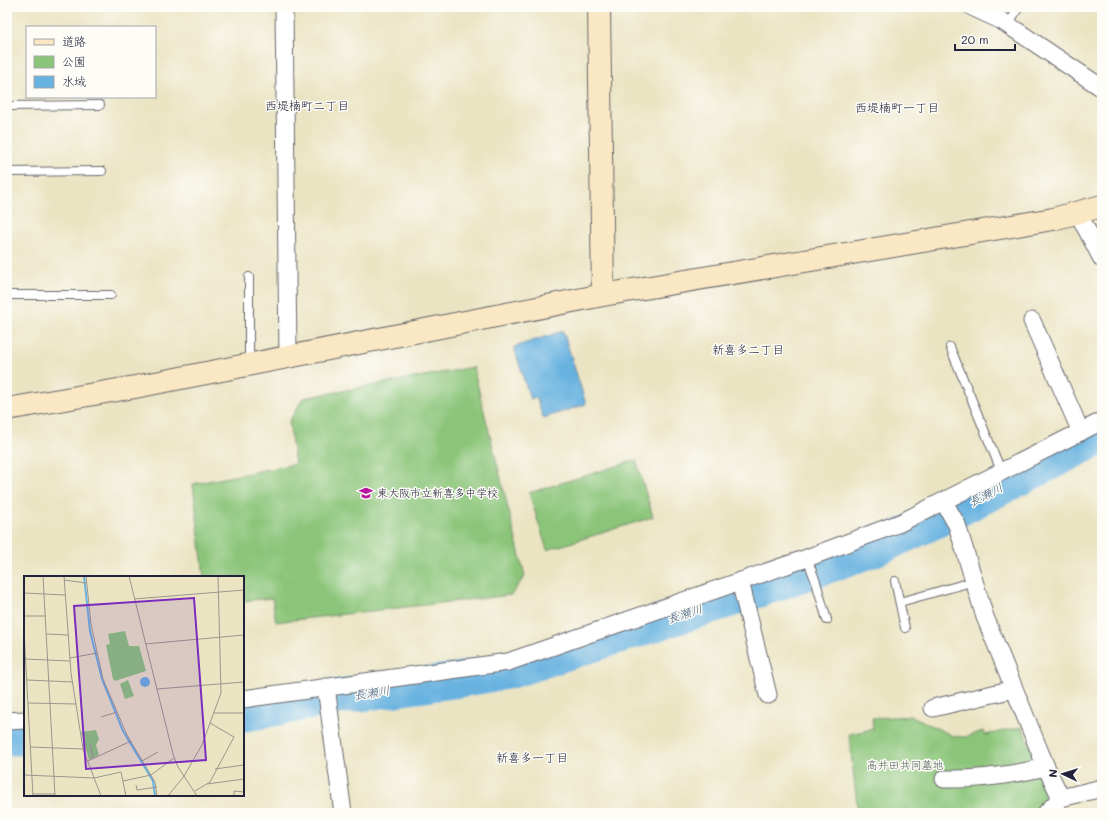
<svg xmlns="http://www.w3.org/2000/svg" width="1109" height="820" font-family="Mali,'Klee One',sans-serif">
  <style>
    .green { fill: #8bc579; stroke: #56745a }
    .water { fill: #68b2e0; stroke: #456a8e }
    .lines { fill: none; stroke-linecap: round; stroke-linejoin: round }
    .river { stroke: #68b2e0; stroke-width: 36 }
    .lane-casing { stroke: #68666b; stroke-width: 10 }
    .street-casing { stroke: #68666b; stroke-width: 19 }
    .secondary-casing { stroke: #68666b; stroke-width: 24 }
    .lane { stroke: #fff; stroke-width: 8 }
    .street { stroke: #fff; stroke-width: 17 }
    .secondary { stroke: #fae7c3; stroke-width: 22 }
    .labels { text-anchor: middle; stroke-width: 3; stroke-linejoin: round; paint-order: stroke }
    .poi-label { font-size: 11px; fill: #22223b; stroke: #fdfcf7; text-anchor: start }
    .park-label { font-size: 11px; fill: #475b51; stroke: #fdfcf7 }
    .neighbourhood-label { font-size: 12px; fill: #22223b; stroke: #fdfcf7 }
    .water-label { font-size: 12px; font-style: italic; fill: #3e5c7d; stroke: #fdfcf7 }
    .inset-river { fill: none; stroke: #68b2e0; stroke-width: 2 }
    .inset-road { fill: none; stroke: #9b968d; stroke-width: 1 }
    .view { fill: #7b2cbf; fill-opacity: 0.15; stroke: #7b2cbf; stroke-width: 2 }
    .inset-edge { fill: none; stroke: #22223b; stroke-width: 2 }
  </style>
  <rect width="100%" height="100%" fill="#fdfcf7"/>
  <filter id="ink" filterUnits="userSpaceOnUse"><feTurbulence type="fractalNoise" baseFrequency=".025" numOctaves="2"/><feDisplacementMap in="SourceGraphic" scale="8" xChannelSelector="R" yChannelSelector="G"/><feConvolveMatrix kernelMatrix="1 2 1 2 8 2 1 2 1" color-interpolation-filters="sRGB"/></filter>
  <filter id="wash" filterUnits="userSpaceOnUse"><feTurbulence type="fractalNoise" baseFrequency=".012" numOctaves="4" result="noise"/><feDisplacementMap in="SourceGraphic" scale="16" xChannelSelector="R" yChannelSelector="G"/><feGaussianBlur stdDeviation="0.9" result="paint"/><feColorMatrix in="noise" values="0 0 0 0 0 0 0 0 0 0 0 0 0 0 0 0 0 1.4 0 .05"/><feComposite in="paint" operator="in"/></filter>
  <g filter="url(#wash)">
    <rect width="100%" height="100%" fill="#ebe4c3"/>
    <path class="green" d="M 473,367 L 525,576 L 511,595 L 276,622 L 272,598 L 243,601 L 243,577 L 204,577 L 193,484 L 295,464 L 289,422 L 303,398 Z
      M 636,460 L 653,517 L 547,550 L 529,493 Z
      M 912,716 L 953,736 L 965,737 L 983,731 L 985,735 L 1022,727 L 1049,796 C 1045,805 1038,808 1029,813 L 858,813 L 849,734 L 873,729 L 872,718 Z"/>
    <path class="water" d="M 563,331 L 586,404 L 543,418 L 536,397 L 530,399 L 514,347 Z"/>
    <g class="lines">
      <path class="river" d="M 243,714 L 336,697 L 457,680 L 510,671 L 735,598 L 874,549 L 937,520 L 1102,436
        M 7,738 L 25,737"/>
    </g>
  </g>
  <g filter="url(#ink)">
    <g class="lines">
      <g class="lane-casing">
        <path id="lane" d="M 1008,25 L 1019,7
          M 7,106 L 100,105
          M 7,172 L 102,171
          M 249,277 L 249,363
          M 7,295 L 111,295
          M 950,347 L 1002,473
          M 807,558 L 816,582 L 827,620
          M 895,581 L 905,628
          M 900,602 L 975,581"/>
      </g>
      <g class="street-casing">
        <path id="street" d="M 284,7 L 288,356
          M 972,7 L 1002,21 L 1102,88
          M 1078,213 L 1102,259
          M 1032,321 L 1081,432
          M 944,502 L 957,525 L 985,617 L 1046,767 L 1061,798
          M 740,581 L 768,695
          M 326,687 L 343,813
          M 243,699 L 508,662 L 807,558 L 900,523 L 1102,421
          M 933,708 L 1014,689
          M 7,721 L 25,720
          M 944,779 C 978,780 1012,775 1046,767
          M 1046,813 L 1061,798 L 1102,788"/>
      </g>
      <g class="secondary-casing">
        <path id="secondary" d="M 599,7 L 603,295
          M 7,409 L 135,387 L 603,295 L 1053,219 L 1102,206"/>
      </g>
      <use href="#lane" class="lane"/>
      <use href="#street" class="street"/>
      <use href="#secondary" class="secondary"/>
    </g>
  </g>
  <defs>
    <g id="school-bare" transform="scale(1.08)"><path d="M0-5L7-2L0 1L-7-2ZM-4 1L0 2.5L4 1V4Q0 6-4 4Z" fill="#b5179e" stroke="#fdfcf7" stroke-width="2.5" paint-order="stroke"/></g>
  </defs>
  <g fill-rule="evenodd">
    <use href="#school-bare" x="366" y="493"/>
  </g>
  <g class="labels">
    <g class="poi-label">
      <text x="377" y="497">東大阪市立新喜多中学校</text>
    </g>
    <g class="park-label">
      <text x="905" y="769">高井田共同墓地</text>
    </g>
    <g class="neighbourhood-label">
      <text x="307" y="110">西堤楠町二丁目</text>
      <text x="897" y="112">西堤楠町一丁目</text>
      <text x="748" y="354">新喜多二丁目</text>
      <text x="532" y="762">新喜多一丁目</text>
    </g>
    <g class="water-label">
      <text transform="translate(986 495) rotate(-27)" y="4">長瀬川</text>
      <text transform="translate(685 614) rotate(-18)" y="4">長瀬川</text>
      <text transform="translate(372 693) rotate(-9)" y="4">長瀬川</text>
    </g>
  </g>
  <g transform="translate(24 576)">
    <rect width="220" height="220" fill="#ebe4c3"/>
    <path d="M 101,55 L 105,70 L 115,70 L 122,95 L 91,105 L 89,103 L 82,69 L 86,68 L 84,58 ZM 104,104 L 110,120 L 101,123 L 96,108 ZM 72,154 L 75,163 L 72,169 L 75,179 L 65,184 L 57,156 Z" fill="#8bc579"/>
    <path d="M116 106a5 5 0 1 1 10 0a5 5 0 1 1-10 0Z" fill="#68b2e0"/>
    <path class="inset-river" d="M 60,0 L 66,55 L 78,103 L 99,155 L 129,205 L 131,220"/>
    <path class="inset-road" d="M 19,0 L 31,220M 40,0 L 47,97 L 59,173 L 77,220M 62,0 L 67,48 L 79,103 L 103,159 L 131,206 L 133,220M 105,0 L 149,178 L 154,191 L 173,220M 40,4 L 62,7M 0,17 L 41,19M 110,23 L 220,14M 0,40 L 22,40M 0,55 L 9,220M 23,58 L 44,59M 121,68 L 220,59M 46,82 L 73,77M 1,83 L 46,85M 3,104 L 49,106M 133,113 L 220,106M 4,127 L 52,128M 190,137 L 220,137M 77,141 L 93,136M 66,168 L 69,183M 6,171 L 59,173M 64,185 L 107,165M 118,185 L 134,176M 191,193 L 220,189M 0,199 L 70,202 L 97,196 L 102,220M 99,205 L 127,199 L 150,182M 183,208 L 220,203M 112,209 L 113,214 L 133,211M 171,215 L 186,206 L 210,161 L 186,147M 9,218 L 31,218M 144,220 L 160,200 L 178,169 L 197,117 L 194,0M 210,220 L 210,215 L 220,216"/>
    <path class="view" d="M 170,22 L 182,184 L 62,193 L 50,30 Z"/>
    <rect width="220" height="220" class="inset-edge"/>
  </g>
  <rect width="1109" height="820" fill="none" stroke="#fdfcf7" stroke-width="24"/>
  <rect x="26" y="26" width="130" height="72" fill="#fdfcf7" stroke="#a5a5ac"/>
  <rect x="34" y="39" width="20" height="6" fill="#fae7c3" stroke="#a5a5ac"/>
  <text x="62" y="46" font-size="12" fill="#22223b">道路</text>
  <rect x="34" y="56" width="20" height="12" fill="#8bc579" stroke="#a5a5ac"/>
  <text x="62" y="66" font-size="12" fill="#22223b">公園</text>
  <rect x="34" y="76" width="20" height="12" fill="#68b2e0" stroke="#a5a5ac"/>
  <text x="62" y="86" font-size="12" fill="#22223b">水域</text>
  <g transform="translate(1063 774) rotate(274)" stroke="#fdfcf7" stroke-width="3" paint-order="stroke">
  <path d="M0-3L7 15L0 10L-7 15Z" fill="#22223b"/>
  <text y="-6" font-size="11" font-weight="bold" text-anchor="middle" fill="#22223b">N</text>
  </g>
  <path d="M955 44v6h60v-6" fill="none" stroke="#22223b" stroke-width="2"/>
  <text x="961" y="44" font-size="12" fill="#22223b" stroke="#fdfcf7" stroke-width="3" paint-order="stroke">20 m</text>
</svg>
